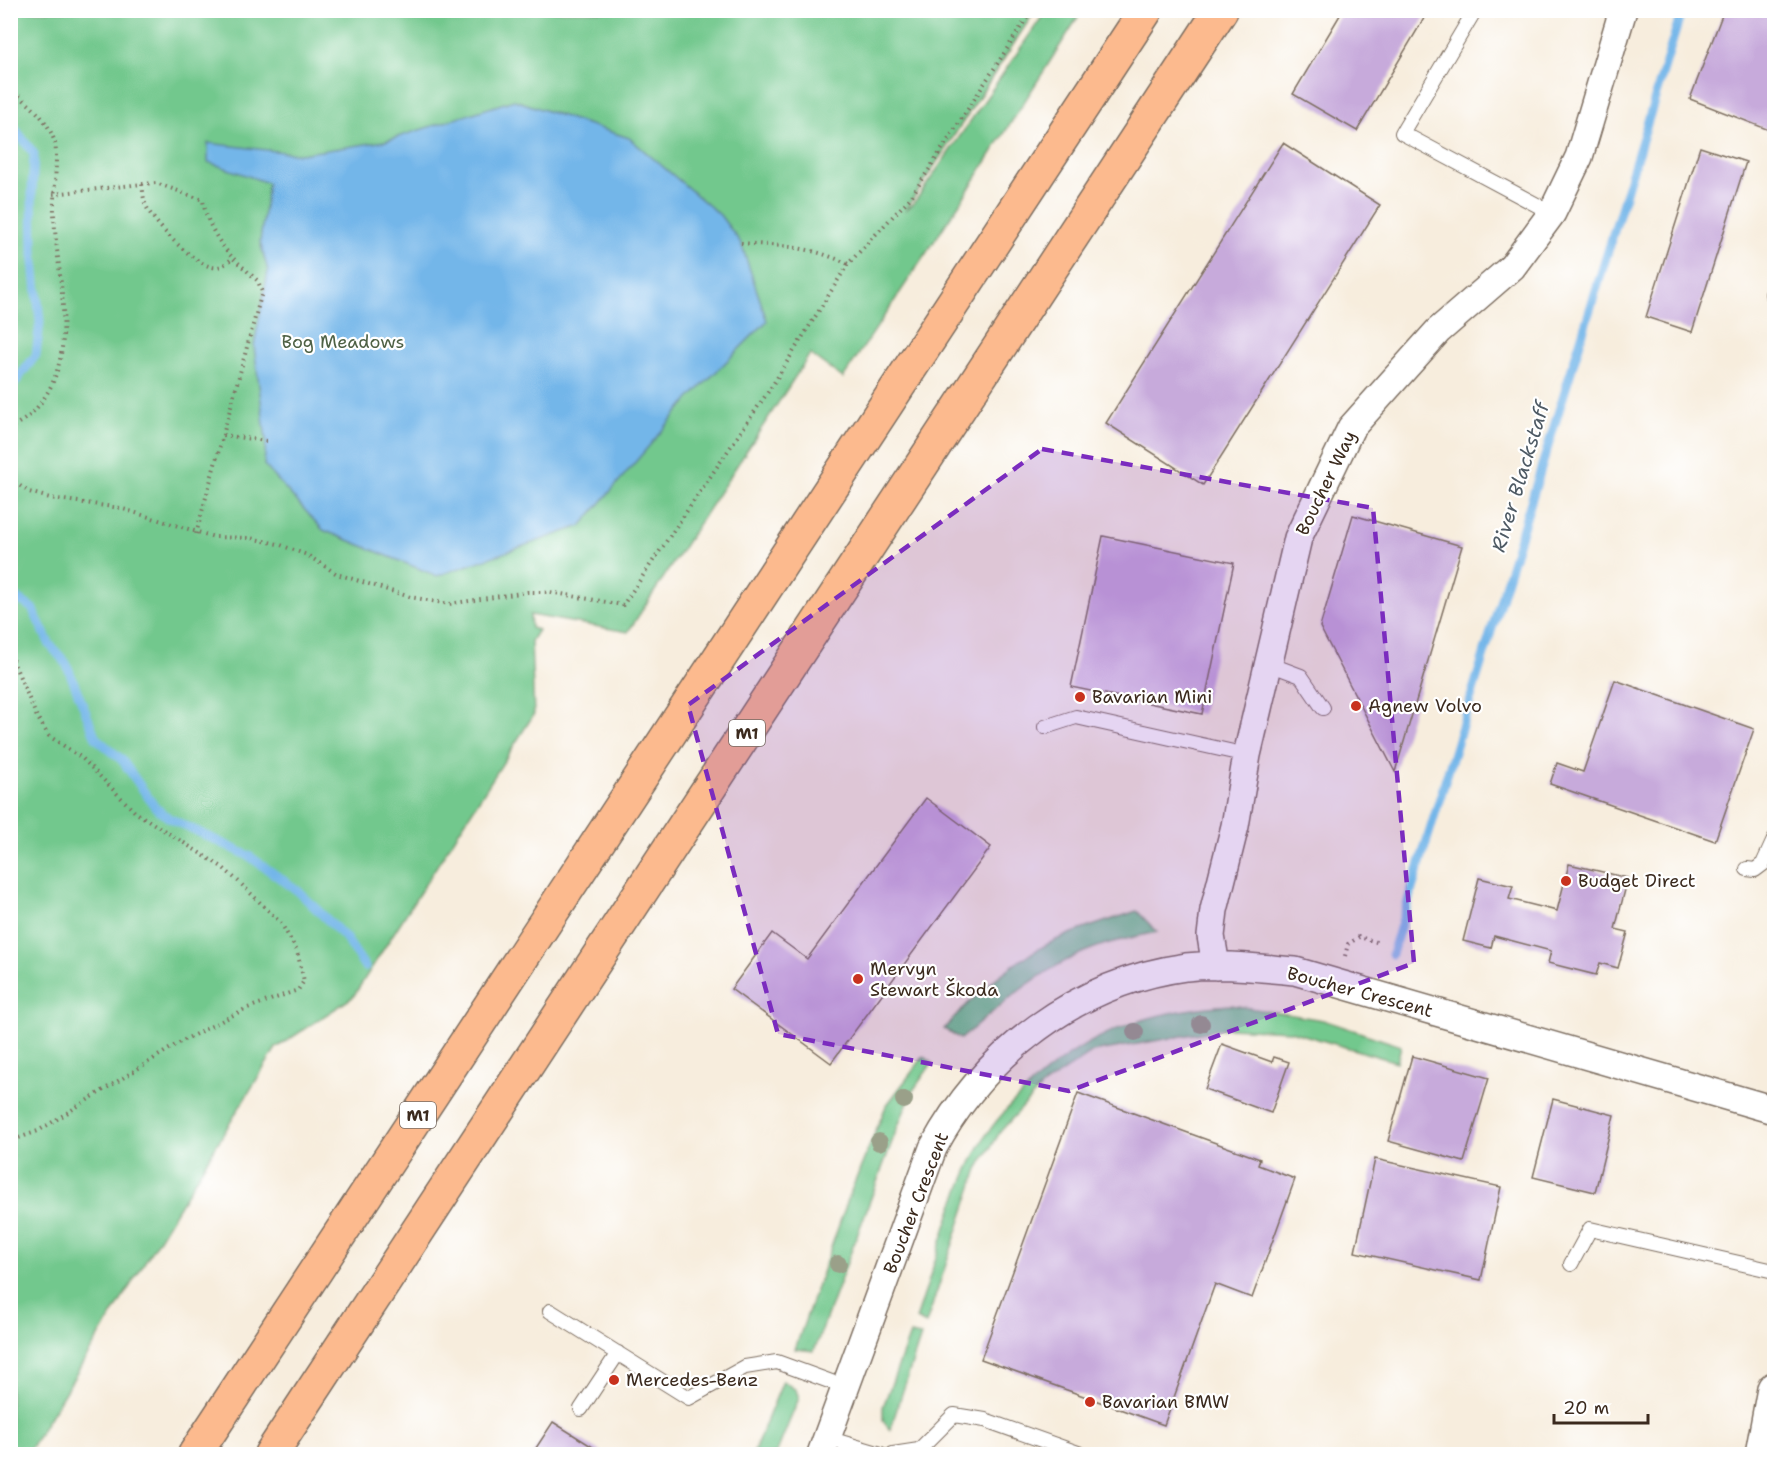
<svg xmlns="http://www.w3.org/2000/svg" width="1785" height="1465" font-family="'Shantell Sans',sans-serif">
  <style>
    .green { fill: #72c88d; stroke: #567956; stroke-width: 1.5 }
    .water { fill: #73b6e9; stroke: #577084; stroke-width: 1.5 }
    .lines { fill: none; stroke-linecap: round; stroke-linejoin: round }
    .stream { stroke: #73b6e9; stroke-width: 9 }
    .building { fill: #c7aadb }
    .service-casing { stroke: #7d6e61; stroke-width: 16 }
    .minor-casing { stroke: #7d6e61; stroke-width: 30 }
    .tertiary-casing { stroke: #7d6e61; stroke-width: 36 }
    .motorway-casing { stroke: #7d6e61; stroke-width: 36 }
    .path { stroke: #7d6e61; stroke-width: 4; stroke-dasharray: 1.5 4.5; stroke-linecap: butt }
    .service { stroke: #fff; stroke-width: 14 }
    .minor { stroke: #fff; stroke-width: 27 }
    .tertiary { stroke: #fff; stroke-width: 33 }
    .motorway { stroke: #fcba8e; stroke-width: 33 }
    .tree { fill: #9aa089 }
    .marked { fill: #7b2cbf; fill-opacity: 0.2; stroke: #7b2cbf; stroke-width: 4.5; stroke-dasharray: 12 8; stroke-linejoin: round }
    .poi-dot { fill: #c8321e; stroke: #fff; stroke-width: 2 }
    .labels { text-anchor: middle; stroke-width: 4.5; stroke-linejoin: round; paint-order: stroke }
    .shield { fill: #fff; stroke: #766a62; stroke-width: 1.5 }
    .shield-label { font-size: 16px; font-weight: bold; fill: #3b2a1e }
    .park-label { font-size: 18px; fill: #4e6145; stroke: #fff }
    .street-label { font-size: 18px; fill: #3b2a1e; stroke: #fff }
    .poi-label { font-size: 18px; fill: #3b2a1e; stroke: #fff; text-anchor: start }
    .water-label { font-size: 20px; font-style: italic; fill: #4f5b65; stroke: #fff }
  </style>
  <rect width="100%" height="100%" fill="#fff"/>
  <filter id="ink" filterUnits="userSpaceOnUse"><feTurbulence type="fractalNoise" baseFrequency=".0167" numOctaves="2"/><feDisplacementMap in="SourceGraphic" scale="12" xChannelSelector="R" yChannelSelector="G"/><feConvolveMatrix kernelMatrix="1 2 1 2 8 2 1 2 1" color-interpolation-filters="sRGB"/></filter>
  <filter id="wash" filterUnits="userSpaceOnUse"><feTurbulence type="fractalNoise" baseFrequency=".008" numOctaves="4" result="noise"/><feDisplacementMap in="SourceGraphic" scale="24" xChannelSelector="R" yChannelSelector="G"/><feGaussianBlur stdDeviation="1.35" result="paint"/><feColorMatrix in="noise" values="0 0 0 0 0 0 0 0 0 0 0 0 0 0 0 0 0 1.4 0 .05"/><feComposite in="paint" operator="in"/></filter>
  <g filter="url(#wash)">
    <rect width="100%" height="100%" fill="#f7eddd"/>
    <path class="green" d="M 10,11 L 1035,11 L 905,211 L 914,203 L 1046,11 L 1082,11 L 967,192 L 843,378 L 810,354 L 628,632 L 530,615 L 531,628 L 538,630 L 531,641 L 534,714 L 353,997 L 276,1048 L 27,1454 L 10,1454 Z
      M 1137,911 L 1157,932 C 1139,936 1120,940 1103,945 C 1048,963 1003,1002 961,1039 L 944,1029 C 977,992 1020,954 1067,935 C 1090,926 1114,919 1137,911 Z
      M 1231,1005 L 1323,1020 L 1401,1046 L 1397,1062 L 1290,1031 L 1227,1028 L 1093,1052 L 1042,1086 L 1000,1132 L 978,1169 L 926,1324 L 916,1319 C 936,1262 950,1201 979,1147 C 990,1126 1008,1107 1025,1091 C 1085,1033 1148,1010 1231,1005 Z
      M 924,1056 L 932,1063 L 912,1092 L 896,1131 L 814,1351 L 795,1349 L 851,1191 L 886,1106 Z
      M 910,1334 L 921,1336 L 890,1430 L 883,1421 L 883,1407 Z
      M 783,1381 L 796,1390 L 799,1398 L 776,1454 L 753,1454 Z"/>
    <path class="water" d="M 514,100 L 629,138 L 720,215 L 741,243 L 767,321 L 689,399 L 581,526 L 437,576 L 323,530 L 264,465 L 266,441 L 254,346 L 268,271 L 260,242 L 268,183 L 208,162 L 208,143 L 301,154 L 385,141 Z"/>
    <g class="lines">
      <path class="stream" d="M 10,122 L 34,154 L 32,193 L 33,252 L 40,322 L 36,355 L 10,389
        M 10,580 L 12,595 L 32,608 L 50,645 L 66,663 L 96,738 L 122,760 L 155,807 L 169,818 L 249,856 L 298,891 L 345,937 L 365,967
        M 1392,954 L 1682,10"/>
    </g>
    <g id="blocks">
      <path class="building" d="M 1343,10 L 1429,10 L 1357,131 L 1293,94 Z
        M 1724,10 L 1774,10 L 1774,132 L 1690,99 Z
        M 1283,143 L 1380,205 L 1203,485 L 1106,423 Z
        M 1700,147 L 1746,162 L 1692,332 L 1646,317 Z
        M 1353,515 L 1462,546 L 1395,772 L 1320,627 Z
        M 1103,536 L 1234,563 L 1202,714 L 1071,687 Z
        M 1615,680 L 1754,729 L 1715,841 L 1550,784 L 1557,763 L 1583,772 Z
        M 926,798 L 991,847 L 831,1063 L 731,989 L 772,933 L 807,959 Z
        M 1569,864 L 1628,878 L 1615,929 L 1628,932 L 1618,968 L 1600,963 L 1596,975 L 1548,963 L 1551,951 L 1494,936 L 1491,948 L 1463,941 L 1479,878 L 1513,886 L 1509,899 L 1557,911 Z
        M 1222,1044 L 1272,1062 L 1274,1057 L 1289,1062 L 1271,1113 L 1205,1089 Z
        M 1412,1056 L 1489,1078 L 1464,1162 L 1388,1141 Z
        M 1078,1093 L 1260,1159 L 1258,1165 L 1295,1179 L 1252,1298 L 1215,1284 L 1164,1425 L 981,1359 Z
        M 1553,1099 L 1614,1115 L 1595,1192 L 1533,1177 Z
        M 1375,1159 L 1501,1187 L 1481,1280 L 1355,1252 Z
        M 553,1422 L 604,1454 L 532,1454 Z"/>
    </g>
  </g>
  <g filter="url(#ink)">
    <use href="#blocks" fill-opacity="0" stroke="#7d6e61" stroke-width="1.5"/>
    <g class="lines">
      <g class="service-casing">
        <path id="service" d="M 1475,10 L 1402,133 L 1552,213
          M 1772,294 L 1774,295
          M 1269,664 L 1301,676 L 1323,708
          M 1045,727 L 1076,717 L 1247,755
          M 1747,869 L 1755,870 L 1763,864 L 1774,840
          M 1571,1264 L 1590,1229 L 1774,1271
          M 550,1311 L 689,1398 L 745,1367 L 777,1362 L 848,1388
          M 581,1409 L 618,1353
          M 827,1438 L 881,1454
          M 893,1454 L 919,1450 L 954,1415 L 985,1420 L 1081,1454"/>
      </g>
      <g class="minor-casing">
        <path id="minor" d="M 1216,966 L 1211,936 L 1214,910 L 1235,826 L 1247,755 L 1298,538 L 1351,428 L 1438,331 L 1512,267 L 1552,213 L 1579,157 L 1623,10
          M 821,1454 L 933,1148 C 984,1053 1077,982 1186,967 C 1221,963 1259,968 1295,971 L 1774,1110"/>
      </g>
      <g class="tertiary-casing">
        <path id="tertiary" d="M 1762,1454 L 1774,1389"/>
      </g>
      <g class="motorway-casing">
        <path id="motorway" d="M 195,1454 L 1146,10
          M 271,1454 L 1221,10"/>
      </g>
      <path class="path" d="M 10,88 C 28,104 46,116 54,140 C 59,153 53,195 54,213 C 56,278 84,358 33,412 C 27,419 18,423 10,428
        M 142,184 L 156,183 L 203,200 C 206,222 218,242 233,258
        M 53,194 L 142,184 C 143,190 143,197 145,203 C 151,222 193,263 212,267 C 221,269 227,262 233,258 L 258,281 L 262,292 L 196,534
        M 741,243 C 783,246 810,246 848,264
        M 223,435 L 266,441
        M 10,479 L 29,492 L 50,498 L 120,508 L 214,537 L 250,538 L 278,544 L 307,555 L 337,574 L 410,597 L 449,604 L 527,592 L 550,592 L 623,605 L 772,386 L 848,264 L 911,197 L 1032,10
        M 10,654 L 36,715 L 49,736 L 82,758 L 135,812 L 222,867 L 238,881 L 281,923 L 297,951 L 304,981 L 298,990 L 245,1009 L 182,1041 L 38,1131 L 10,1141
        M 1345,956 L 1348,944 L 1359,937 L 1380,943"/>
      <use href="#service" class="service"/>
      <use href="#minor" class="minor"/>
      <use href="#tertiary" class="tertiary"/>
      <use href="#motorway" class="motorway"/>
    </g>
    <g class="tree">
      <circle cx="1201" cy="1024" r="9"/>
      <circle cx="1135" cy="1032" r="9"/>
      <circle cx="904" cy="1100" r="9"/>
      <circle cx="879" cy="1142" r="9"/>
      <circle cx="838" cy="1264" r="9"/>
    </g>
  </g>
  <path class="marked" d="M 1042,449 L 1373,508 L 1414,963 L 1069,1091 L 778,1034 L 688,705 Z"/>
  <g class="poi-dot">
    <circle cx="1080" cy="697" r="6"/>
    <circle cx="1356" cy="706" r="6"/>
    <circle cx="1566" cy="881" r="6"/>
    <circle cx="858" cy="979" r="6"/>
    <circle cx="614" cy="1380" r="6"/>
    <circle cx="1090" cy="1402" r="6"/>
  </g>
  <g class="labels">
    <g class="shield">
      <rect x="729" y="720" width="36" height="26" rx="4.5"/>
      <rect x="400" y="1102" width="36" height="26" rx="4.5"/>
    </g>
    <g class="shield-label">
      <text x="747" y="739">M1</text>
      <text x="418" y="1121">M1</text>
    </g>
    <g class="park-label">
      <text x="343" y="348">Bog Meadows</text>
    </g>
    <g class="street-label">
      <text transform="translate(1326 483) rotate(-64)" y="6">Boucher Way</text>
      <text transform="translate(1360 992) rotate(15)" y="6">Boucher Crescent</text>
      <text transform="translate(916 1203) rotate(-69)" y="6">Boucher Crescent</text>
    </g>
    <g class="poi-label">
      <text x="1092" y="703">Bavarian Mini</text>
      <text x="1368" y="712">Agnew Volvo</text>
      <text x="1578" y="887">Budget Direct</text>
      <text x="870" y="975">Mervyn<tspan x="870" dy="21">Stewart Škoda</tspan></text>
      <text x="626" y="1386">Mercedes-Benz</text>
      <text x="1102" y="1408">Bavarian BMW</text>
    </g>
    <g class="water-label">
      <text transform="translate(1520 477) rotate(-73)" y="7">River Blackstaff</text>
    </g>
  </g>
  <rect width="1785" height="1465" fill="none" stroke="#fff" stroke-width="36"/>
  <path d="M1554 1414v9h94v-9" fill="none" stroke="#3b2a1e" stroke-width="3"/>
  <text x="1563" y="1414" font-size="18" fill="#3b2a1e" stroke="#ffffff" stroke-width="4.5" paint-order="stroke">20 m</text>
</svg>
